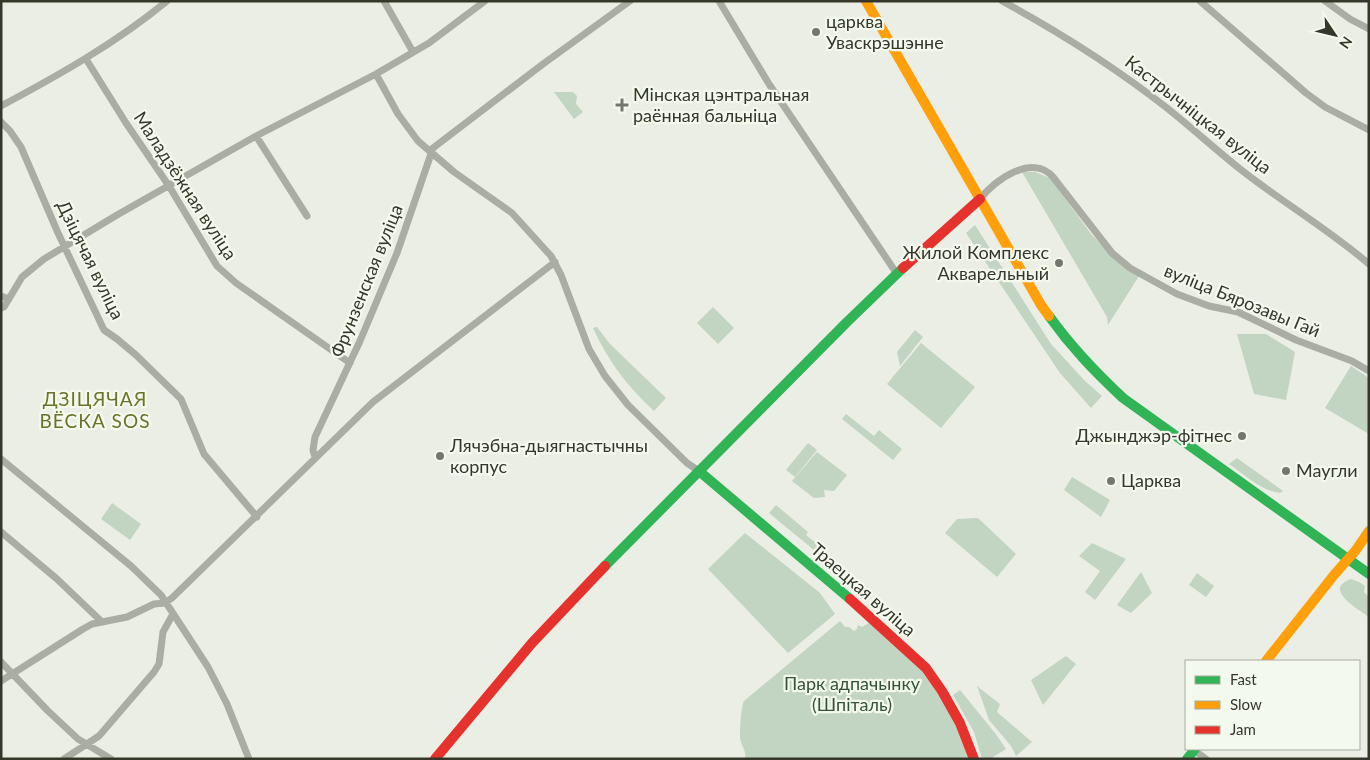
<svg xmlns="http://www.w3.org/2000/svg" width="1370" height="760" font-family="Lato,sans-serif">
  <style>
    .green { fill: #c2d4c2 }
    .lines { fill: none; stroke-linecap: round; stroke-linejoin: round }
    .street { stroke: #a9ada3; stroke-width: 7 }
    .fast { stroke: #30b455; stroke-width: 10 }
    .slow { stroke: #ff9f0a; stroke-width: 10 }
    .jam { stroke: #e5322d; stroke-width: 10 }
    .poi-dot { fill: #74776c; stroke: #f4f9ed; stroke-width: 2 }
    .labels { text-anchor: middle; stroke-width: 4.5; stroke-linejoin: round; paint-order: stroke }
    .poi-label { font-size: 18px; fill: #35372b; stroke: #f4f9ed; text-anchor: start }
    .street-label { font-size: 18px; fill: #35372b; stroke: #f4f9ed }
    .park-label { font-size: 18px; fill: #325339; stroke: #f4f9ed }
    .neighbourhood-label { font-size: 19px; letter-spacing: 1px; fill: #6c722a; stroke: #f4f9ed }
  </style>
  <rect width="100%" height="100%" fill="#eaeee4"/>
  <path class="green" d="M 554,92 L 573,92 L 577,96 L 576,104 L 583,112 L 574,119 Z
    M 1022,172 L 1035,172 L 1050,178 L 1091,234 L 1114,257 L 1139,276 L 1108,325 L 1107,317 Z
    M 975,225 L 1051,344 L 1085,381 L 1102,396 L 1091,408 L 1060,373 L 966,233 Z
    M 713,307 L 734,328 L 718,344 L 697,323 Z
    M 597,327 L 610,344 L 666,398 L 654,411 C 628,387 608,361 593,328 Z
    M 915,330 L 923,337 L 900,366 L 897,352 Z
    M 1237,334 L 1266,334 L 1295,352 L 1286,400 L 1254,394 Z
    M 921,343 L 975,387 L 941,428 L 887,384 Z
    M 1351,366 L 1369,378 L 1369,434 L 1325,408 Z
    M 846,414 L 874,436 L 879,430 L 902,449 L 893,460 L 842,419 Z
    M 808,443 L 817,450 L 795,477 L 786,470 Z
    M 817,452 L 847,475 L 834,491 L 824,490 L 825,497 L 814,498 L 792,481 Z
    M 1237,458 L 1283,491 L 1280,493 C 1261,491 1244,474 1229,464 Z
    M 1072,477 L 1110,500 L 1101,517 L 1064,490 Z
    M 112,503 L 141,524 L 130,540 L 101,519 Z
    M 776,505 L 808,532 L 806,535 L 824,550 L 820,555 L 769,513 Z
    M 978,518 L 1016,554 L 997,577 L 945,533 L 957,519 Z
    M 745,533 L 820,593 L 835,614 L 788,653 L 708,569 Z
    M 1092,543 L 1126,559 L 1095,600 L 1085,592 L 1100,571 L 1079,556 Z
    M 1141,572 L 1152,593 L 1131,613 L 1117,605 Z
    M 1197,573 L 1214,586 L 1206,597 L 1189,585 Z
    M 1351,579 L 1359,582 L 1365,586 L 1364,592 L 1369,597 L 1369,617 C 1358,609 1322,589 1351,579 Z
    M 840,621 L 845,627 L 849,627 L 854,631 L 857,629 L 858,625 L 862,627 L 869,623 L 924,670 L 957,726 L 970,759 L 745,759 C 747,750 740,745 740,736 C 740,729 741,707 744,701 Z
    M 1066,656 L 1076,664 L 1043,705 L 1031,680 Z
    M 977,686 L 1000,704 L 997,712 L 1032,742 L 1016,756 L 1011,746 L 989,720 Z
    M 960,690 L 995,733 L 1006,749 L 993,757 L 994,759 L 982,759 L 974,732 L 953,695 Z"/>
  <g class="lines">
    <path class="street" d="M 384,1 L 413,52
      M 719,1 L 769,84 L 897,274
      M 1002,1 C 1059,32 1116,68 1167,108 C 1192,128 1215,149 1240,169 C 1282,202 1328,229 1369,264
      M 1200,1 L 1306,93 L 1325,107 L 1369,130
      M 1325,1 L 1350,19 L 1369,29
      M 86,59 L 126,123 L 169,186 L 217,266 L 236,283 L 350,363
      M 376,74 L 398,114 L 418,141 L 454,172 L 512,213 L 551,256 L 561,275 L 589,349 L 605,376 L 628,405 L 687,463 L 699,471
      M 1,106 C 59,75 116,43 167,1
      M 1,122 L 10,131 L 21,147 L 58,233 L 104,330 L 117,339 L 136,355 L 181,399 L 204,454 L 257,517
      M 256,136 L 307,216
      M 980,199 C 994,180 1033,153 1053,177 L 1112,253 L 1130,268 L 1177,294 L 1209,306 L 1238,312 L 1296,340 L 1352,361 L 1369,371
      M 1,296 L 9,299
      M 1,308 L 4,307 L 22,277 L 44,259 L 117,215 L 256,136 L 376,74 L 429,43 L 485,1
      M 315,457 L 313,450 L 315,437 L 360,341 L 397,253 L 433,148 L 543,64 L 630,1
      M 1,459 L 131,566 L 161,595 L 208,667 L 227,704 L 249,759
      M 1,532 L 57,579 L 102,622
      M 1,662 L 48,711 L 78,739 L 111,759
      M 1,681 L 83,629 L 92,624 L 127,617 L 154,604 L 165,603 L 172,598 L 373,402 L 555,262
      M 1194,750 L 1206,759
      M 64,759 L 99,736 L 154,672 L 159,664 L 163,632 L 173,614"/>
    <path class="fast" d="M 1049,316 C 1072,348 1094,371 1123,398 L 1369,574
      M 699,471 L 850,599
      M 605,566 L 847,322 L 903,268
      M 1187,759 L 1195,749"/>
    <path class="slow" d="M 866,1 L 1041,305 L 1049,316
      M 1266,661 L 1334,575 L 1356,550 L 1369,531"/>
    <path class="jam" d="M 903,268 L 980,199
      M 850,599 L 926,668 L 942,691 L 960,723 L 974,759
      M 435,759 L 532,643 L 605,566"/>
  </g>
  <g class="poi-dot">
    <circle cx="816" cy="32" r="5"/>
    <path d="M619.5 97.5h5v5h5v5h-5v5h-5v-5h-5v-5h5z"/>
    <circle cx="1059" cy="263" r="5"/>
    <circle cx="1242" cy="436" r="5"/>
    <circle cx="440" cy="456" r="5"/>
    <circle cx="1286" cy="471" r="5"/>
    <circle cx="1111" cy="481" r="5"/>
  </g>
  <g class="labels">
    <g class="poi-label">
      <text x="826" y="28">царква<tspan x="826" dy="21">Уваскрэшэнне</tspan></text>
      <text x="633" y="101">Мінская цэнтральная<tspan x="633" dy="21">раённая бальніца</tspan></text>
      <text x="1049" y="259" text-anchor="end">Жилой Комплекс<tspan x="1049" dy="21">Акварельный</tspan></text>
      <text x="1232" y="442" text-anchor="end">Джынджэр-фітнес</text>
      <text x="450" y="452">Лячэбна-дыягнастычны<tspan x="450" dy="21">корпус</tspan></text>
      <text x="1296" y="477">Маугли</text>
      <text x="1121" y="487">Царква</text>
    </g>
    <g class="street-label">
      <text transform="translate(1198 115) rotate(38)" y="6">Кастрычніцкая вуліца</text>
      <text transform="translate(185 186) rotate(57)" y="6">Маладзёжная вуліца</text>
      <text transform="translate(90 260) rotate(64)" y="6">Дзіцячая вуліца</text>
      <text transform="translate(367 281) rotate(-68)" y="6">Фрунзенская вуліца</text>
      <text transform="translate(1242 301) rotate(22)" y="6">вуліца Бярозавы Гай</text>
      <text transform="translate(863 590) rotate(41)" y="6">Траецкая вуліца</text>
    </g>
    <g class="park-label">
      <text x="852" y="690">Парк адпачынку<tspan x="852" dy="21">(Шпіталь)</tspan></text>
    </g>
    <g class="neighbourhood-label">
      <text x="95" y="406">ДЗІЦЯЧАЯ<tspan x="95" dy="22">ВЁСКА SOS</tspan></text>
    </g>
  </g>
  <rect width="1370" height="760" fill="none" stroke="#35372b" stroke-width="5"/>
  <rect x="1185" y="660" width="175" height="90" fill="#f4f9ed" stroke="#a8ab9f"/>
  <rect x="1195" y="676" width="25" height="8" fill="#30b455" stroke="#a8ab9f"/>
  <text x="1230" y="685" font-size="15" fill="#35372b">Fast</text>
  <rect x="1195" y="701" width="25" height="8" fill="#ff9f0a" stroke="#a8ab9f"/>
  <text x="1230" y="710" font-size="15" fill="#35372b">Slow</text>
  <rect x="1195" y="726" width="25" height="8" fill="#e5322d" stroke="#a8ab9f"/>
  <text x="1230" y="735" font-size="15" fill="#35372b">Jam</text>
  <g transform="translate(1335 35) rotate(125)" stroke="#f4f9ed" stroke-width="4" paint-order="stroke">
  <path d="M0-4L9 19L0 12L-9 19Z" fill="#35372b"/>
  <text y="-8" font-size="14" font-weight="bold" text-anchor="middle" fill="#35372b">N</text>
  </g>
</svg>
